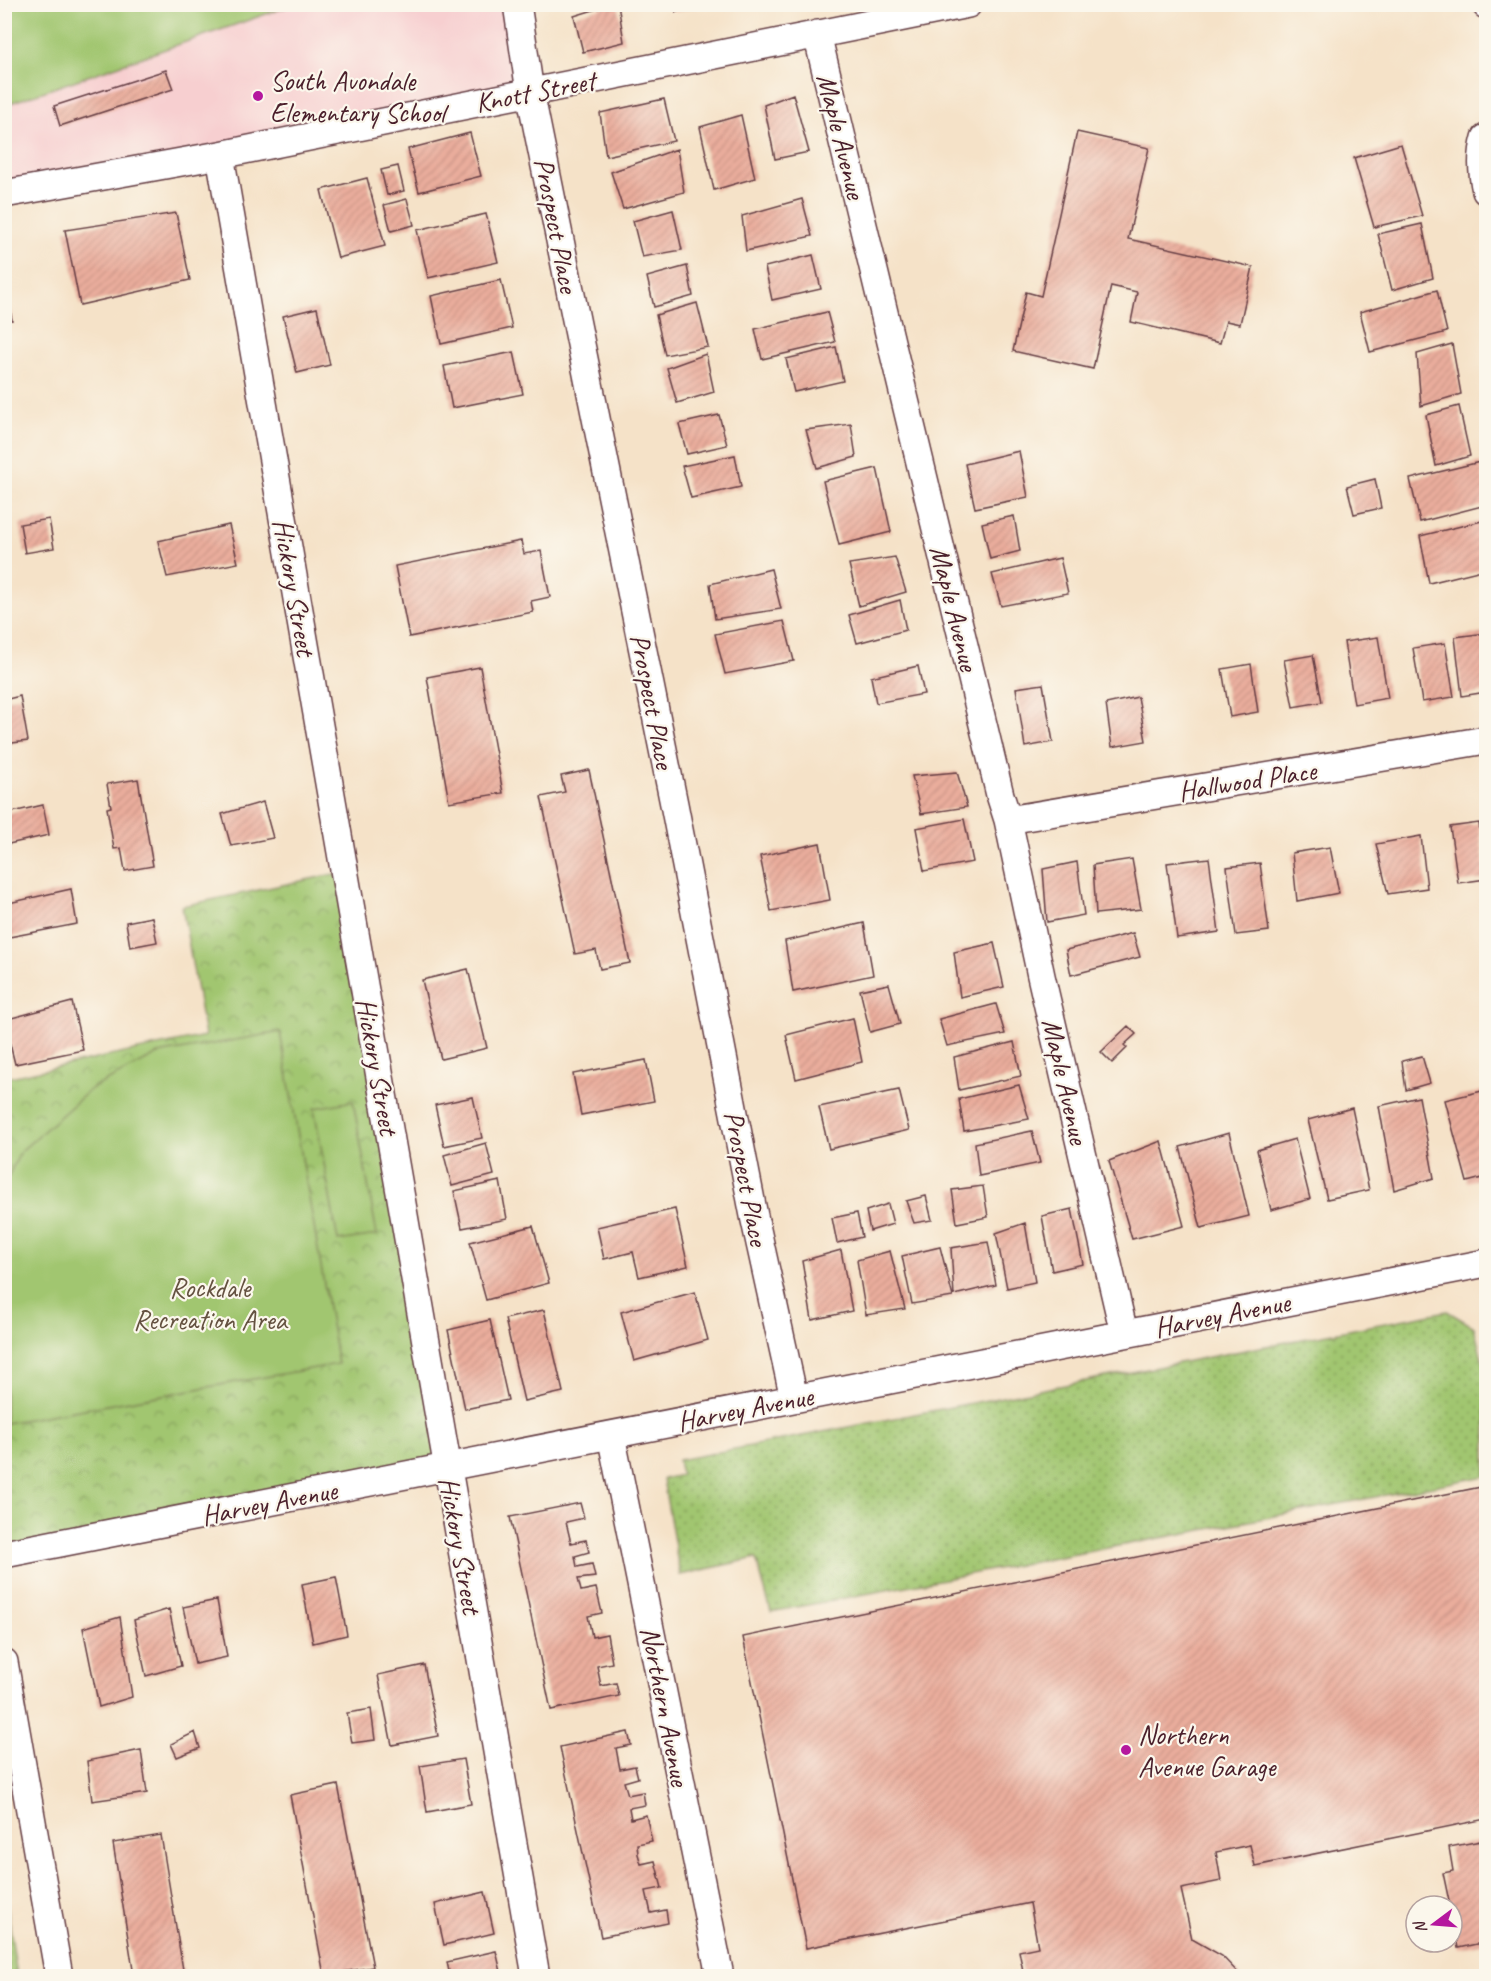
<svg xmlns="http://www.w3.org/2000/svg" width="1491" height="1981" font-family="Caveat,sans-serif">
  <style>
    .built { fill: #f7cfd0 }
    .grass { fill: url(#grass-dots); stroke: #76724e; stroke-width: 1.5 }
    .park { fill: url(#park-crowns); stroke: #76724e; stroke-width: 1.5 }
    .pitch { fill: #a1c670; stroke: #76724e; stroke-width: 1.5 }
    .building { fill: url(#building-hatch) }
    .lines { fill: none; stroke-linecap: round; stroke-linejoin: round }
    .minor-casing { stroke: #643c43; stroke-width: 30 }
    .minor { stroke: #fff; stroke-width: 27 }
    .poi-dot { fill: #b5179e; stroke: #fbf7ec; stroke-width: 2 }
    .labels { text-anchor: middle; stroke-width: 4.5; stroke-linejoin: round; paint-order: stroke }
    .poi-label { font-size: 28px; fill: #4a1f2b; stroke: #fbf7ec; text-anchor: start }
    .street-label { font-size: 28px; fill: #4a1f2b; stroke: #fbf7ec }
    .park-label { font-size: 28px; fill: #645140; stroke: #fbf7ec }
  </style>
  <defs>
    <pattern id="grass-dots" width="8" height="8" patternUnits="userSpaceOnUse" patternTransform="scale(1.5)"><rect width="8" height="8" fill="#a1c670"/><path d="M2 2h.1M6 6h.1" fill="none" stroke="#85a05c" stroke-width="1.8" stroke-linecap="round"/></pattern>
    <pattern id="park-crowns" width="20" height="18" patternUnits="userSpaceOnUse" patternTransform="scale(1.5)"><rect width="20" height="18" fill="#a1c670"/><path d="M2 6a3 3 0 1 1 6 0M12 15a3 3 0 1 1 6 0" fill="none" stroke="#85a05c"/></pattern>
    <pattern id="building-hatch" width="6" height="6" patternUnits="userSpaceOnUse" patternTransform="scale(1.5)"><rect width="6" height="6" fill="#eaad9c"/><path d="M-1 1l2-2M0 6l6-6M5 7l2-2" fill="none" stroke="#ca9487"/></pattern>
  </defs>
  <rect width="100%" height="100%" fill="#fbf7ec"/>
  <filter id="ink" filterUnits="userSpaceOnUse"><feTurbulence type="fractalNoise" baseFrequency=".0167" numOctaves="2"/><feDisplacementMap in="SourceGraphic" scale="12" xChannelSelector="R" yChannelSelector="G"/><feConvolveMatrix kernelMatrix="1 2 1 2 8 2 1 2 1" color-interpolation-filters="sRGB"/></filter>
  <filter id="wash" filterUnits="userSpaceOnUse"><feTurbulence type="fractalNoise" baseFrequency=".008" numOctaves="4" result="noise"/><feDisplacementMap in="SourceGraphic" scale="24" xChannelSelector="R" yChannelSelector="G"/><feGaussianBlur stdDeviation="1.35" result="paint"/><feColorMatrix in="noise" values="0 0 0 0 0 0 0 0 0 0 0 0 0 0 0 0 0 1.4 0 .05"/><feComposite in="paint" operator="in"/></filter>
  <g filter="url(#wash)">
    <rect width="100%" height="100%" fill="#f5e2c8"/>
    <path class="built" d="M 5,5 L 517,5 L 530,92 L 5,194 Z"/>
    <path class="grass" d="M 1447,1311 L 1474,1327 L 1486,1374 L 1486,1476 L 771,1612 L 756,1558 L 680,1575 L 663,1479 L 681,1475 L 678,1460 Z
      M 4,1892 L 5,1892 L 17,1976 L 5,1976 Z"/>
    <path class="park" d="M 344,872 L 448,1468 L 5,1554 L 5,1078 L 205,1036 L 182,906 Z"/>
    <path class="pitch" d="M 5,4 L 292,4 L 292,5 L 5,105 Z
      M 280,1032 L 338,1364 L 5,1423 L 5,1183 L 21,1151 L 91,1089 L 158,1054 Z
      M 353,1101 L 377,1235 L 338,1241 L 314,1108 Z"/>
    <g id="blocks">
      <path class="building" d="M 613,4 L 618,4 L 624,42 L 583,52 L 574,16 Z
        M 674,4 L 707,4 L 707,5 L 676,12 Z
        M 166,70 L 173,89 L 60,126 L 54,106 Z
        M 793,94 L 809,152 L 775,159 L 764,105 Z
        M 664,99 L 674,141 L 606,156 L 600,113 Z
        M 741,115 L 755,178 L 714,190 L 700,127 Z
        M 1077,132 L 1149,148 L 1128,239 L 1253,267 L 1240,324 L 1226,321 L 1220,343 L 1131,322 L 1137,292 L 1111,286 L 1093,369 L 1013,351 L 1026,292 L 1041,296 Z
        M 470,133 L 481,176 L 419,192 L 408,149 Z
        M 1401,144 L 1422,216 L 1374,227 L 1354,158 Z
        M 677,149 L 684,192 L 623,209 L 611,172 Z
        M 398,166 L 404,191 L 387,195 L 381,170 Z
        M 367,178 L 385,246 L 338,258 L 321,190 Z
        M 407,199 L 414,225 L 391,231 L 384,205 Z
        M 802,199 L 812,236 L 746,251 L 742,216 Z
        M 673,210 L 682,250 L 642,257 L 633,221 Z
        M 176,213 L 190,280 L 80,305 L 65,230 Z
        M 486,214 L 498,262 L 428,278 L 417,230 Z
        M 1422,224 L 1433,278 L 1392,290 L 1378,234 Z
        M 813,255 L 821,289 L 772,300 L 765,267 Z
        M 687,266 L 693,296 L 654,307 L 647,277 Z
        M 501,280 L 512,328 L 441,344 L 431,296 Z
        M 6,287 L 12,320 L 4,321 L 4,288 Z
        M 1437,290 L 1447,332 L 1370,352 L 1360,312 Z
        M 697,303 L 708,347 L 665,355 L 656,315 Z
        M 317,308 L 330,365 L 297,373 L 283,316 Z
        M 827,312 L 835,342 L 762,359 L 755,329 Z
        M 1452,344 L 1461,394 L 1421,406 L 1417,354 Z
        M 836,347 L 843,381 L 794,392 L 786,359 Z
        M 514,352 L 523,394 L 452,408 L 444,366 Z
        M 706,354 L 714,392 L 677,403 L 667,368 Z
        M 1459,406 L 1470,456 L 1436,466 L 1426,415 Z
        M 719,415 L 727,445 L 687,454 L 679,424 Z
        M 851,424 L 856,457 L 817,468 L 806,430 Z
        M 1019,451 L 1028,497 L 975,508 L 965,464 Z
        M 735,455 L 741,487 L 691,498 L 682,466 Z
        M 1480,462 L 1486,491 L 1486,505 L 1420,522 L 1410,479 Z
        M 877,468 L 891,532 L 839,545 L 823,481 Z
        M 1375,479 L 1381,508 L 1354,514 L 1347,486 Z
        M 1014,516 L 1020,551 L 990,559 L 982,523 Z
        M 49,519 L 54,548 L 25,553 L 20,524 Z
        M 1486,520 L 1486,569 L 1429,583 L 1420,536 Z
        M 229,525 L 238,563 L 167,577 L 158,541 Z
        M 521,541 L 524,554 L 541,551 L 550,597 L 531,601 L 533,612 L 409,637 L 395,566 Z
        M 895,557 L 906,592 L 859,606 L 849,564 Z
        M 1060,558 L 1068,593 L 1001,606 L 992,574 Z
        M 771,569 L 781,609 L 715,619 L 710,584 Z
        M 900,600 L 906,630 L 857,643 L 849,615 Z
        M 784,621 L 794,661 L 725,674 L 715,634 Z
        M 1486,633 L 1486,692 L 1462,696 L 1455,637 Z
        M 1378,637 L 1388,698 L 1354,704 L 1344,642 Z
        M 1445,643 L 1454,697 L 1422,702 L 1413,648 Z
        M 1313,655 L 1322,702 L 1293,707 L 1284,660 Z
        M 1251,664 L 1258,712 L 1230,717 L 1222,669 Z
        M 918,666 L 924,694 L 876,703 L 871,677 Z
        M 480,667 L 503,793 L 449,802 L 427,677 Z
        M 1043,684 L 1053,742 L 1025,747 L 1016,688 Z
        M 20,696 L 28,741 L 4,744 L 4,700 Z
        M 1138,697 L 1146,741 L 1112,747 L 1106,704 Z
        M 589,770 L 630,963 L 600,969 L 596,950 L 575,954 L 541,797 L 565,792 L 561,776 Z
        M 957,772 L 967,807 L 921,814 L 912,776 Z
        M 138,779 L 153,866 L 125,871 L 121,848 L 114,849 L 107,808 L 111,807 L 107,784 Z
        M 263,802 L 273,838 L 231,846 L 222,814 Z
        M 43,805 L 49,835 L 4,845 L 4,814 Z
        M 964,819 L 973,862 L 924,871 L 916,828 Z
        M 1479,823 L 1486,879 L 1458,883 L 1450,827 Z
        M 1421,836 L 1427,888 L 1388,894 L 1376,844 Z
        M 820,843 L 830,900 L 771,911 L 760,856 Z
        M 1330,847 L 1339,893 L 1297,901 L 1292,853 Z
        M 1209,858 L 1219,932 L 1177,938 L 1167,863 Z
        M 1132,859 L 1141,909 L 1096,914 L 1093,865 Z
        M 1077,862 L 1084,915 L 1047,922 L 1043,869 Z
        M 1260,863 L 1269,931 L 1236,935 L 1227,867 Z
        M 71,889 L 77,924 L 4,938 L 4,904 Z
        M 152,917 L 157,942 L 130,947 L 126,922 Z
        M 864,923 L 873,975 L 793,992 L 785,941 Z
        M 1133,933 L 1140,957 L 1071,975 L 1066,950 Z
        M 994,943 L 1004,987 L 960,997 L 954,952 Z
        M 468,969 L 487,1048 L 441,1059 L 422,980 Z
        M 889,984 L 900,1024 L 870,1032 L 860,990 Z
        M 72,1002 L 83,1050 L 15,1064 L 4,1020 Z
        M 996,1004 L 1005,1034 L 947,1046 L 939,1019 Z
        M 853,1018 L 862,1062 L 796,1079 L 786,1035 Z
        M 1128,1026 L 1136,1034 L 1124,1045 L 1127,1048 L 1112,1063 L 1101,1052 Z
        M 1014,1042 L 1021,1076 L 959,1090 L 954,1057 Z
        M 1422,1056 L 1430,1083 L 1406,1090 L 1402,1061 Z
        M 646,1060 L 654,1101 L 581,1115 L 573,1074 Z
        M 1019,1085 L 1029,1119 L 964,1131 L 959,1099 Z
        M 899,1090 L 909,1130 L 829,1149 L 819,1107 Z
        M 1486,1090 L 1486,1177 L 1467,1182 L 1445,1100 Z
        M 473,1097 L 482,1138 L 444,1146 L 435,1105 Z
        M 1419,1097 L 1434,1178 L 1394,1190 L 1379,1106 Z
        M 1352,1108 L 1369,1190 L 1327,1199 L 1308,1120 Z
        M 1032,1131 L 1040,1163 L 979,1176 L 975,1143 Z
        M 1229,1133 L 1249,1216 L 1201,1228 L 1180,1147 Z
        M 1295,1139 L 1310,1199 L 1271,1210 L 1257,1150 Z
        M 1161,1141 L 1184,1226 L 1132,1239 L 1109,1161 Z
        M 486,1143 L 494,1175 L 452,1186 L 444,1155 Z
        M 500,1181 L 507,1219 L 462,1228 L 454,1191 Z
        M 983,1186 L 988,1217 L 957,1223 L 952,1190 Z
        M 926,1196 L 932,1220 L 914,1223 L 906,1201 Z
        M 888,1204 L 893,1224 L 870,1231 L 866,1211 Z
        M 675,1209 L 688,1266 L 639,1277 L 633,1252 L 604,1259 L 597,1227 Z
        M 1072,1209 L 1083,1264 L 1052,1271 L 1042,1216 Z
        M 857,1213 L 862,1237 L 837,1243 L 832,1218 Z
        M 1025,1223 L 1035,1282 L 1007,1288 L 996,1233 Z
        M 533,1226 L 549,1283 L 486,1300 L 470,1242 Z
        M 988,1242 L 996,1285 L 954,1295 L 951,1248 Z
        M 940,1247 L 953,1297 L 912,1304 L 902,1256 Z
        M 841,1250 L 852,1311 L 812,1320 L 802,1261 Z
        M 890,1251 L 905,1309 L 866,1315 L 857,1260 Z
        M 695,1292 L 708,1340 L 634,1361 L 621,1312 Z
        M 544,1310 L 563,1392 L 524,1401 L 505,1319 Z
        M 490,1320 L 508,1400 L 465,1409 L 448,1330 Z
        M 1486,1486 L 1486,1819 L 1255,1866 L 1250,1845 L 1216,1852 L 1221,1881 L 1181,1889 L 1192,1939 L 1222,1956 L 1241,1976 L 1024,1976 L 1019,1951 L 1038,1947 L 1030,1903 L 806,1948 L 743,1637 Z
        M 580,1503 L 584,1518 L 566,1522 L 571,1543 L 586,1540 L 589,1552 L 575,1556 L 577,1567 L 592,1564 L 595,1577 L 578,1579 L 581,1591 L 596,1588 L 602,1613 L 588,1616 L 592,1637 L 607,1634 L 612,1663 L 597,1666 L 601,1686 L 616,1683 L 619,1696 L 551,1710 L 510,1517 Z
        M 336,1577 L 347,1635 L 313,1643 L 302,1584 Z
        M 217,1600 L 227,1657 L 195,1664 L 183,1607 Z
        M 169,1609 L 181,1666 L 146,1676 L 134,1620 Z
        M 120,1617 L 132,1697 L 99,1707 L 83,1628 Z
        M 424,1665 L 438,1736 L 392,1745 L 378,1675 Z
        M 371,1709 L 375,1740 L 352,1743 L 347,1713 Z
        M 195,1732 L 200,1748 L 177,1757 L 171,1744 Z
        M 628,1732 L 631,1745 L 616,1748 L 618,1759 L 620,1769 L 635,1766 L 638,1778 L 624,1782 L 628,1795 L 643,1792 L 645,1805 L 629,1808 L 631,1819 L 646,1815 L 652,1841 L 637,1844 L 638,1854 L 641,1864 L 655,1861 L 662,1888 L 646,1891 L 651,1913 L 666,1910 L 668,1923 L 601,1937 L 560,1747 Z
        M 141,1750 L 147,1793 L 92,1801 L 87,1761 Z
        M 463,1759 L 471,1804 L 427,1812 L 420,1766 Z
        M 338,1785 L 373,1967 L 324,1975 L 290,1795 Z
        M 161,1835 L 184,1976 L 134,1976 L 113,1843 Z
        M 1486,1840 L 1486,1942 L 1458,1948 L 1452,1917 L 1452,1906 L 1450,1906 L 1443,1873 L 1453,1871 L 1449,1847 Z
        M 485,1892 L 494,1933 L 444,1945 L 435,1904 Z
        M 496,1951 L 502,1976 L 450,1976 L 447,1962 Z"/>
    </g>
  </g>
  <g filter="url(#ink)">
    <use href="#blocks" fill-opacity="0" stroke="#643c43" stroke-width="1.5"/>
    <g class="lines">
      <g class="minor-casing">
        <path id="minor" d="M 517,4 L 530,92 L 674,804 L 754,1216 L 794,1398
          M 1486,4 L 1486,5
          M 817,34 L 1000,795 L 1008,820 L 1041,976 L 1124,1333
          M 1486,138 C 1481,155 1482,174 1486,191
          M 220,155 L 536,1976
          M 4,194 L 220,155 L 968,4
          M 1008,820 L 1486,740
          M 611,1435 L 720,1976
          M 4,1554 L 1486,1263
          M 4,1662 L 59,1976"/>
      </g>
      <use href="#minor" class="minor"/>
    </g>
  </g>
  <g class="poi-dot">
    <circle cx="258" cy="96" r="6"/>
    <circle cx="1126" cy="1750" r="6"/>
  </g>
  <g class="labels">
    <g class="poi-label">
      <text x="270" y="90">South Avondale<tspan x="270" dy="32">Elementary School</tspan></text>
      <text x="1138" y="1744">Northern<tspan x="1138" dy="32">Avenue Garage</tspan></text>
    </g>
    <g class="street-label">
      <text transform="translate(535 91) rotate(-11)" y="10">Knott Street</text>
      <text transform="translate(842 136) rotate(76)" y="10">Maple Avenue</text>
      <text transform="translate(557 225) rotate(79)" y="10">Prospect Place</text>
      <text transform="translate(295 587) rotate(80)" y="10">Hickory Street</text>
      <text transform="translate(955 608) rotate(76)" y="10">Maple Avenue</text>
      <text transform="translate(653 701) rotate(79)" y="10">Prospect Place</text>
      <text transform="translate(1247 780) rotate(-9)" y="10">Hallwood Place</text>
      <text transform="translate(378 1066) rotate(80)" y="10">Hickory Street</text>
      <text transform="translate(1066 1081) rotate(77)" y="10">Maple Avenue</text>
      <text transform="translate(747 1178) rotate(79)" y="10">Prospect Place</text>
      <text transform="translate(1222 1314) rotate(-11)" y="10">Harvey Avenue</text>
      <text transform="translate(745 1408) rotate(-11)" y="10">Harvey Avenue</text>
      <text transform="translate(269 1502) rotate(-11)" y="10">Harvey Avenue</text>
      <text transform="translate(461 1545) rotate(80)" y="10">Hickory Street</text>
      <text transform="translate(666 1706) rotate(79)" y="10">Northern Avenue</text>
    </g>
    <g class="park-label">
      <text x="210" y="1297">Rockdale<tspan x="210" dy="32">Recreation Area</tspan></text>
    </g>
  </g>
  <rect width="1491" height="1981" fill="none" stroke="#fbf7ec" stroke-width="24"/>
  <g transform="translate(1434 1924) rotate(254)"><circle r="28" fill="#fbf7ec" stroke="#b4a19f" stroke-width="1.5"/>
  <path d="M0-4.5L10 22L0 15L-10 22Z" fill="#b5179e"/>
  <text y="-9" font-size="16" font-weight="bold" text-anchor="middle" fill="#4a1f2b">N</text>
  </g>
</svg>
